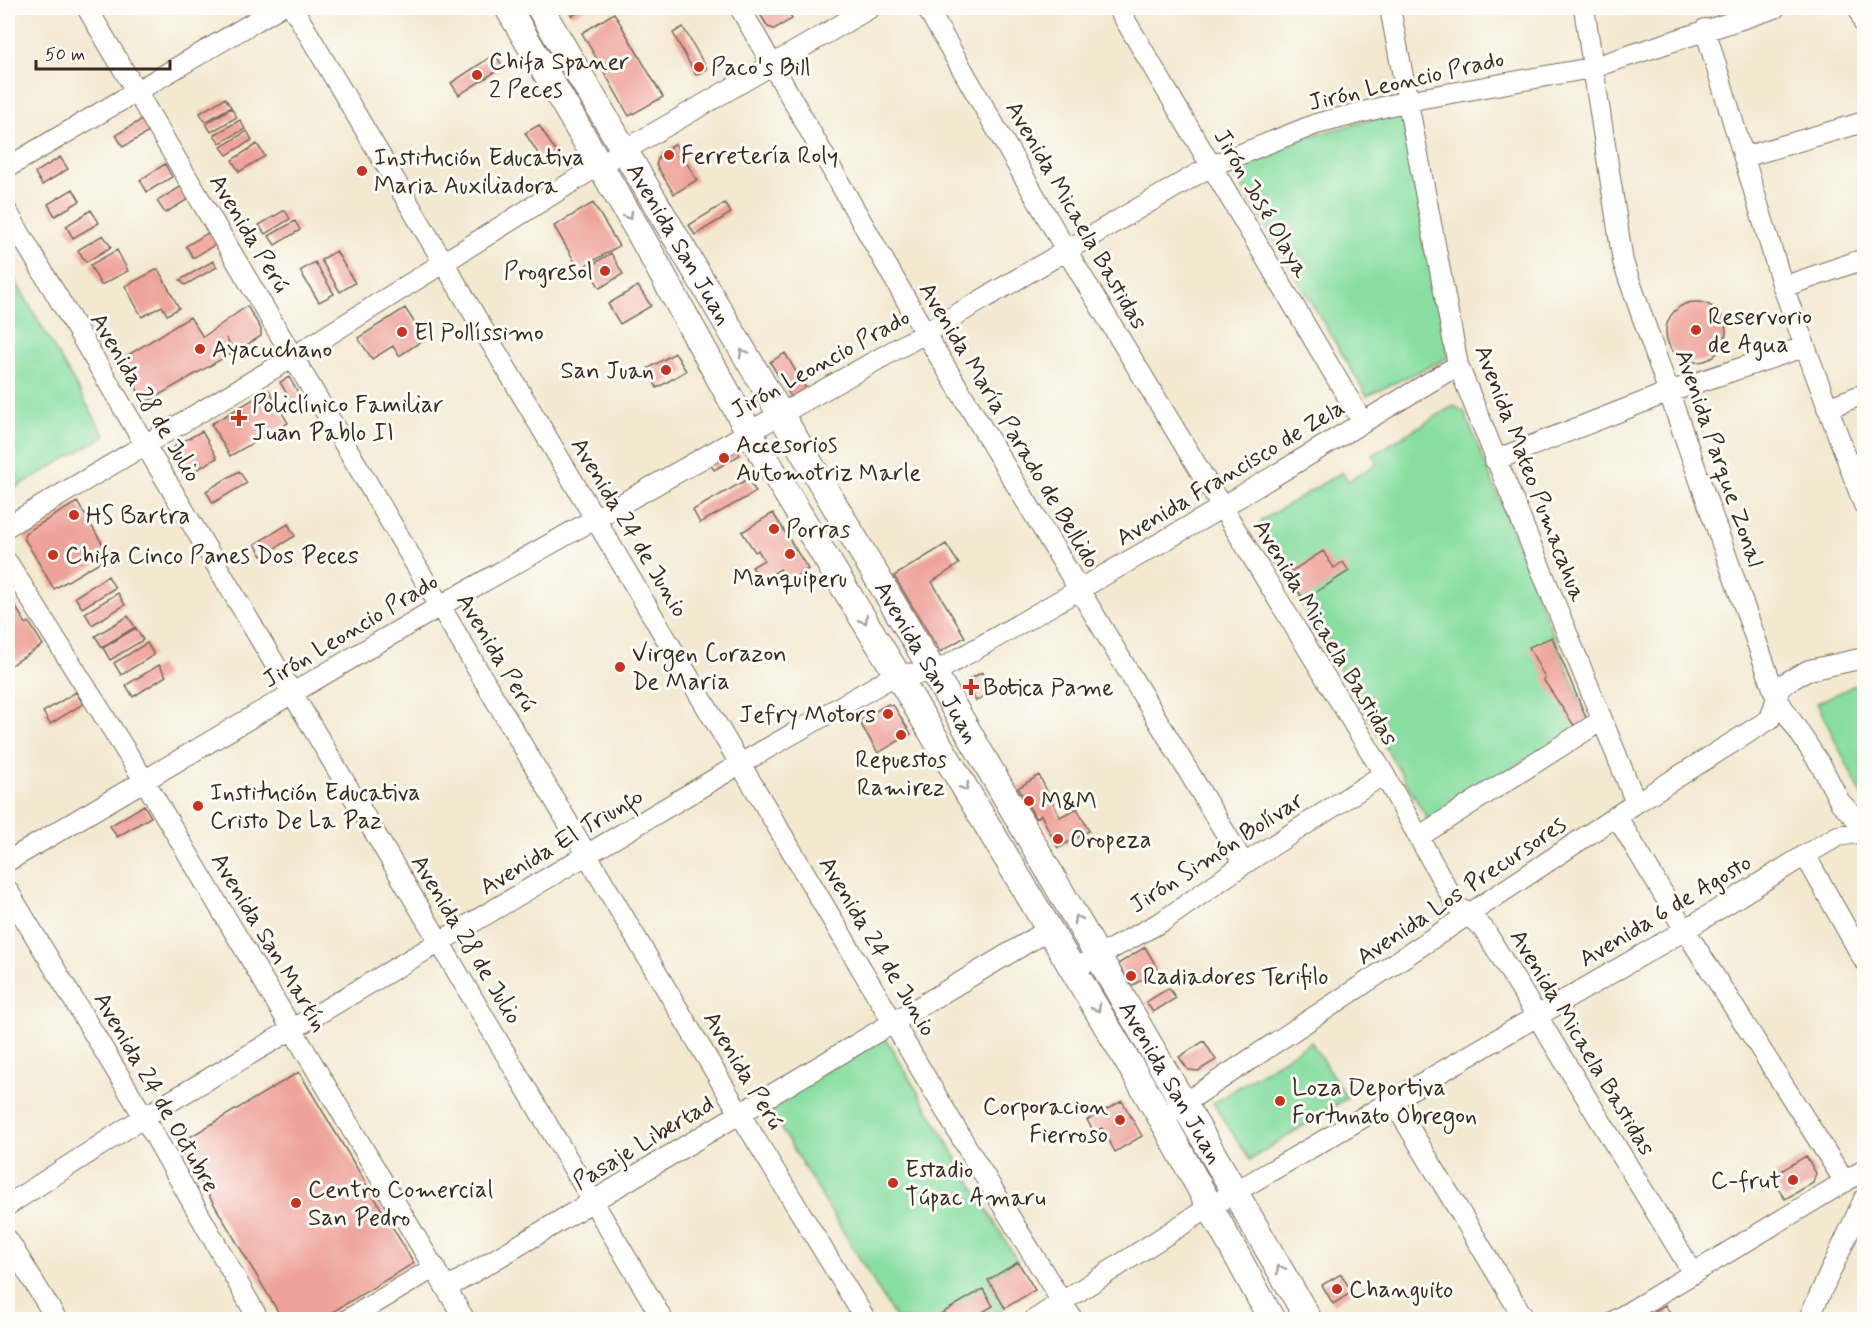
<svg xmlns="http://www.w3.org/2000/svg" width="1872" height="1327" font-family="Mynerve,sans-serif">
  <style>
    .green { fill: #88dea1; stroke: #628460; stroke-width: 1.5 }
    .building { fill: #eea29a }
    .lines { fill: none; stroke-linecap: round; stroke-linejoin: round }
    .minor-casing { stroke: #7b6d5d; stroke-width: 22 }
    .major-casing { stroke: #7b6d5d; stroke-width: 28 }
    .minor { stroke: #fff; stroke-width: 20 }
    .major { stroke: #fff; stroke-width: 26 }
    .oneway { stroke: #a79f9a }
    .poi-dot { fill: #c8321e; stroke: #fdfcf7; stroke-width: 2 }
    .labels { text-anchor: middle; stroke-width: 6; stroke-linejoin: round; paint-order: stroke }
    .poi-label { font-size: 24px; fill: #3b2a1e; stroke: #fdfcf7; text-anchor: start }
    .street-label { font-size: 24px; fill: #3b2a1e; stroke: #fdfcf7 }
  </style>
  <rect width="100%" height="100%" fill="#fdfcf7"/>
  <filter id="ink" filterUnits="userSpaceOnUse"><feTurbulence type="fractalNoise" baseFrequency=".0167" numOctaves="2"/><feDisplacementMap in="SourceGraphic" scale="12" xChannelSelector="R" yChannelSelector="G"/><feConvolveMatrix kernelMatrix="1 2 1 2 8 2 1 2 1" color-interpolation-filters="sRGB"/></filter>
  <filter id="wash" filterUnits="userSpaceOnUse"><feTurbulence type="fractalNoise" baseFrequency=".008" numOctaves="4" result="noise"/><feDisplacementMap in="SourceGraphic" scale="24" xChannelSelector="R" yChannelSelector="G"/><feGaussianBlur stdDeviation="1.35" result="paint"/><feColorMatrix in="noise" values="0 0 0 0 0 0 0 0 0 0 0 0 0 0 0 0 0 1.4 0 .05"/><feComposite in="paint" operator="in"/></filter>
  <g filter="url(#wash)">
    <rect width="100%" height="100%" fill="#f3e9d1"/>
    <path class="green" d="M 1402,112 L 1449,357 L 1367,396 L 1232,169 L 1301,138 Z
      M 8,268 L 105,436 L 8,492 Z
      M 1453,406 L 1464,411 L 1588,721 L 1428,820 L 1259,530 L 1262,520 L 1342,472 L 1348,481 L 1377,464 L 1372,455 Z
      M 1864,681 L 1864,800 L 1817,703 Z
      M 885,1037 L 1018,1262 L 988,1280 L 1005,1308 L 985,1319 L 896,1319 L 766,1104 Z
      M 1311,1042 L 1347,1098 L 1250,1160 L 1213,1103 Z"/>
    <g id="blocks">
      <path class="building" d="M 427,8 L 444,8 L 431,15 Z
        M 567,8 L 587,8 L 572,16 Z
        M 772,8 L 786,8 L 792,19 L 774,29 L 768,27 L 760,14 Z
        M 614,13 L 663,97 L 629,116 L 582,33 Z
        M 683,27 L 707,69 L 696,75 L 673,33 Z
        M 495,54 L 503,67 L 459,95 L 451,83 Z
        M 225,98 L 231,107 L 205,122 L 200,113 Z
        M 231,108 L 237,117 L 211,132 L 206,124 Z
        M 141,120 L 149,132 L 123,147 L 116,135 Z
        M 240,120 L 245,129 L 220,143 L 214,135 Z
        M 539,125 L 558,155 L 557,159 L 546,166 L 525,133 Z
        M 247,131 L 252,140 L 227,155 L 221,147 Z
        M 257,144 L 265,156 L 239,172 L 232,160 Z
        M 675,144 L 697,180 L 674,194 L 656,165 L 660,154 Z
        M 60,157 L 68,169 L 42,185 L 35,173 Z
        M 165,164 L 172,177 L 147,192 L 140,180 Z
        M 182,186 L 190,198 L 165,213 L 157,201 Z
        M 73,189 L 80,201 L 55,216 L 48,204 Z
        M 593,203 L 619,246 L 579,269 L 554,226 Z
        M 725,203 L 731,213 L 695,235 L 689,225 Z
        M 91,210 L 99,223 L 73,238 L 66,226 Z
        M 285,210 L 290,219 L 265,234 L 259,225 Z
        M 295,221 L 300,230 L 275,245 L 269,236 Z
        M 211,231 L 218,243 L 193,258 L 186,246 Z
        M 103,235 L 111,247 L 86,262 L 78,250 Z
        M 117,250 L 128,271 L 101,285 L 90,265 Z
        M 336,251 L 355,283 L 340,292 L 321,260 Z
        M 611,253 L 623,274 L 600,288 L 587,268 Z
        M 213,261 L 217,267 L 185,285 L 180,280 Z
        M 315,262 L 334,294 L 319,302 L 300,271 Z
        M 158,269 L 179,308 L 167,315 L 162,306 L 142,317 L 125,286 Z
        M 638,286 L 651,306 L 620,324 L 608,304 Z
        M1666 332a30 30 0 1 1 60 0a30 30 0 1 1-60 0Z
        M 247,306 L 261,329 L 261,336 L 235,352 L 226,338 L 234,352 L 145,403 L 120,360 L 190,317 L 203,337 Z
        M 405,308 L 425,339 L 399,356 L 393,346 L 372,359 L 358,338 Z
        M 675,353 L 686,371 L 657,388 L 647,369 Z
        M 785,353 L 807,390 L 792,399 L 770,362 Z
        M 289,377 L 301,398 L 292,403 L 280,382 Z
        M 269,390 L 288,423 L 230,456 L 211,424 Z
        M 202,431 L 217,458 L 186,476 L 173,454 L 175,446 Z
        M 735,446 L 740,455 L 714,470 L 709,462 Z
        M 239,471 L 247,483 L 213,503 L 206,491 Z
        M 748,479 L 756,492 L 700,523 L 693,510 Z
        M 77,502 L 110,556 L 54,589 L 24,538 L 25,533 Z
        M 773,513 L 808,569 L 788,582 L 780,569 L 761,581 L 752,567 L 764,560 L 758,550 L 755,552 L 742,532 Z
        M 288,524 L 295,536 L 262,556 L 255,544 Z
        M 946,544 L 959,564 L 932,582 L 965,637 L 940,652 L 894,576 Z
        M 1323,551 L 1334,568 L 1343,562 L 1349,571 L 1304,600 L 1287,574 Z
        M 108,576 L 115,588 L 82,608 L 75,597 Z
        M 118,593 L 125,605 L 92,625 L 85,613 Z
        M 8,594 L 26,624 L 29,622 L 43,645 L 8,667 Z
        M 128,616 L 135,627 L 102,647 L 95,636 Z
        M 136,628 L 143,640 L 110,660 L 103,648 Z
        M 1552,637 L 1587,720 L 1575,727 L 1543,679 L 1545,678 L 1529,647 Z
        M 147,643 L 154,655 L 121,675 L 114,663 Z
        M 159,665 L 166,676 L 133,697 L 126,685 Z
        M 982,672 L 993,691 L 976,701 L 967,686 L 969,680 Z
        M 76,692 L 83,704 L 50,724 L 43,712 Z
        M 888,704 L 894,706 L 911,734 L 878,753 L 859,721 Z
        M 1039,775 L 1060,817 L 1077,808 L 1089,831 L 1058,848 L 1041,815 L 1036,819 L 1018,788 Z
        M 144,805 L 151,817 L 117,837 L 110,826 Z
        M 1145,947 L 1158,969 L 1132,986 L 1118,964 Z
        M 1169,988 L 1176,998 L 1153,1012 L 1146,1002 Z
        M 1204,1041 L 1216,1060 L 1198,1071 L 1188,1070 L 1179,1057 Z
        M 299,1072 L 414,1263 L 319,1320 L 283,1320 L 178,1144 Z
        M 1122,1101 L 1142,1136 L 1115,1152 L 1102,1128 L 1094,1132 L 1087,1120 Z
        M 1806,1156 L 1816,1173 L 1813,1183 L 1785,1199 L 1771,1177 Z
        M 1018,1262 L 1035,1290 L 1005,1308 L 988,1280 Z
        M 1341,1274 L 1352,1292 L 1333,1304 L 1322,1285 Z
        M 983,1289 L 993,1306 L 969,1320 L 930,1320 Z
        M 1665,1305 L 1674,1320 L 1648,1320 L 1647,1316 Z"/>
    </g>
  </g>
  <g filter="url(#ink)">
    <use href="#blocks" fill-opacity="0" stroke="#7b6d5d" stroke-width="1.5"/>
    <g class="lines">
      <g class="minor-casing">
        <path id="minor" d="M 87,8 L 740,1114 L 866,1320
          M 293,8 L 968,1149 L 1073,1320
          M 740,8 L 925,333 L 1244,864
          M 927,8 L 1066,250 L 1384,774 L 1456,905 L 1484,929 L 1693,1273
          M 1118,8 L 1363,423
          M 1390,8 L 1458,365 L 1636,803
          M 1584,8 L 1623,262 L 1776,697 L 1822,767 L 1840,802 L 1864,827
          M 1859,8 L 1864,24
          M 1705,29 L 1783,287 L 1864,505
          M 1744,157 L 1864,122
          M 8,167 L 278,8
          M 8,213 L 663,1320
          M 1783,287 L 1864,259
          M 1827,408 L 1864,394
          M 1495,460 L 1669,392 L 1804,347
          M 8,526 L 293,357 L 599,165 L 870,8
          M 8,563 L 144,780 L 465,1320
          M 1617,817 L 1685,930 L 1845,1182
          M 1420,836 L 1602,720
          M 1805,855 L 1864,960
          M 8,861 L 440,606 L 925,333 L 1211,166 L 1316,124 L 1407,101 L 1591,68 L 1775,8
          M 8,891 L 144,1117 L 259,1320
          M 1074,969 L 1163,921 L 1244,864 L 1384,774
          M 1393,1101 L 1525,1320
          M 1174,1110 L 1636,803 L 1770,719 L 1781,685 L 1809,670 L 1864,658
          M 8,1205 L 144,1117 L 740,764 L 897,674 L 934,673 L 1221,508 L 1458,365
          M 8,1240 L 57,1320
          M 447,1288 L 1050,929
          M 347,1320 L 435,1267
          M 1034,1320 L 1211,1206 L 1685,930 L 1805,855 L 1838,836 L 1864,832
          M 1616,1320 L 1864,1170
          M 1808,1320 L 1864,1199"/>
      </g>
      <g class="major-casing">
        <g id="major">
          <path d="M 508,8 L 640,234 L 749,432 L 897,674 L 1162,1119 L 1272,1320"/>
          <path id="s1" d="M 540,8 L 934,673 L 1309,1320"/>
        </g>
      </g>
      <use href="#minor" class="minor"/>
      <use href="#major" class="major"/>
    </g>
    <defs><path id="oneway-chevron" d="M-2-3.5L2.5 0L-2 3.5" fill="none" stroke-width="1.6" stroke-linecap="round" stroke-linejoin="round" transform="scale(1.5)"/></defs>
    <g class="oneway">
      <use href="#oneway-chevron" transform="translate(629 216) rotate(60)"/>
      <use href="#oneway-chevron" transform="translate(743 353) rotate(-120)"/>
      <use href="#oneway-chevron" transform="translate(864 620) rotate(59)"/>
      <use href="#oneway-chevron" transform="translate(965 787) rotate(59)"/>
      <use href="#oneway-chevron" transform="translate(1077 919) rotate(-120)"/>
      <use href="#oneway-chevron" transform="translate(1097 1008) rotate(60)"/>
      <use href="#oneway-chevron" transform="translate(1280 1269) rotate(-120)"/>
    </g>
  </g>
  <g class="poi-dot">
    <circle cx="699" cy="67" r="6"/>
    <circle cx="477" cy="75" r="6"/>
    <circle cx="669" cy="155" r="6"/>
    <circle cx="362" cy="171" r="6"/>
    <circle cx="605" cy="271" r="6"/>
    <circle cx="1696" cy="330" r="6"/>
    <circle cx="402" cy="332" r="6"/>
    <circle cx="200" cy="349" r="6"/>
    <circle cx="666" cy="370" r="6"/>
    <path d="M236 409h6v6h6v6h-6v6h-6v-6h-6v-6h6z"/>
    <circle cx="724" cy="458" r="6"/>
    <circle cx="74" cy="515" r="6"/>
    <circle cx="774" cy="529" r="6"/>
    <circle cx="790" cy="554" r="6"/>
    <circle cx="53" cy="555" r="6"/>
    <circle cx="620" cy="667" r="6"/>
    <path d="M968 678h6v6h6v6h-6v6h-6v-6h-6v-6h6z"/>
    <circle cx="888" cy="714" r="6"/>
    <circle cx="901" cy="735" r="6"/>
    <circle cx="1029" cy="801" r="6"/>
    <circle cx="198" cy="806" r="6"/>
    <circle cx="1058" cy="839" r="6"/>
    <circle cx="1131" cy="976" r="6"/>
    <circle cx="1280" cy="1101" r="6"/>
    <circle cx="1120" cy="1120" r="6"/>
    <circle cx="1793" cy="1180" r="6"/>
    <circle cx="893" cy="1183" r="6"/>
    <circle cx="296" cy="1203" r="6"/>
    <circle cx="1337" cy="1289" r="6"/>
  </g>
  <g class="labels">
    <g class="poi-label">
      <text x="489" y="69">Chifa Spaner<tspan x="489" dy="28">2 Peces</tspan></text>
      <text x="711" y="75">Paco's Bill</text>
      <text x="681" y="163">Ferretería Roly</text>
      <text x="374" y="165">Institución Educativa<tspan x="374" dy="28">Maria Auxiliadora</tspan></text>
      <text x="593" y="279" text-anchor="end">Progresol</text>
      <text x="1708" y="324">Reservorio<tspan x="1708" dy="28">de Agua</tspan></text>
      <text x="414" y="340">El Pollíssimo</text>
      <text x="212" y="357">Ayacuchano</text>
      <text x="654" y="378" text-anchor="end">San Juan</text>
      <text x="252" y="412">Policlínico Familiar<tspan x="252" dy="28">Juan Pablo II</tspan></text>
      <text x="736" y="452">Accesorios<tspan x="736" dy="28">Automotriz Marle</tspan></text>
      <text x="86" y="523">HS Bartra</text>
      <text x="786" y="537">Porras</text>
      <text x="65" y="563">Chifa Cinco Panes Dos Peces</text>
      <text x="790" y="586" text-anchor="middle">Manquiperu</text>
      <text x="632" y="661">Virgen Corazon<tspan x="632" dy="28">De Maria</tspan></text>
      <text x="983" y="695">Botica Pame</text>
      <text x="876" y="722" text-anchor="end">Jefry Motors</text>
      <text x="901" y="767" text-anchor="middle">Repuestos<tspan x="901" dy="28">Ramirez</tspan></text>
      <text x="210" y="800">Institución Educativa<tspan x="210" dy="28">Cristo De La Paz</tspan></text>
      <text x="1041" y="809">M&amp;M</text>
      <text x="1070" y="847">Oropeza</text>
      <text x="1143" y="984">Radiadores Terifilo</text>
      <text x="1292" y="1095">Loza Deportiva<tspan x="1292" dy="28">Fortunato Obregon</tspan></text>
      <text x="1108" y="1114" text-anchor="end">Corporacion<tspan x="1108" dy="28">Fierroso</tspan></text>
      <text x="905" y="1177">Estadio<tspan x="905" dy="28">Túpac Amaru</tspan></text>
      <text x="1781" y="1188" text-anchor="end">C-frut</text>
      <text x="308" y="1197">Centro Comercial<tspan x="308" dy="28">San Pedro</tspan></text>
      <text x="1349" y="1297">Changuito</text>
    </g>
    <g class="street-label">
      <text transform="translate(1406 80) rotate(-13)" y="8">Jirón Leoncio Prado</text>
      <text transform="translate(1262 203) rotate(60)" y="8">Jirón José Olaya</text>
      <text transform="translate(1077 215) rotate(60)" y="8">Avenida Micaela Bastidas</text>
      <text transform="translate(250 233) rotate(59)" y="8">Avenida Perú</text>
      <text dy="8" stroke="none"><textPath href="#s1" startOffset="274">Avenida San Juan</textPath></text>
      <text transform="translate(820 363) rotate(-29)" y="8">Jirón Leoncio Prado</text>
      <text transform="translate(146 397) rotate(59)" y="8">Avenida 28 de Julio</text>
      <text transform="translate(1010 425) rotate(59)" y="8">Avenida María Parado de Bellido</text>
      <text transform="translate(1720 458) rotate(71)" y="8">Avenida Parque Zonal</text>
      <text transform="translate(1230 472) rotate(-31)" y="8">Avenida Francisco de Zela</text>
      <text transform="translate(1531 473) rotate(69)" y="8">Avenida Mateo Pumacahua</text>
      <text transform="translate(630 527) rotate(59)" y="8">Avenida 24 de Junio</text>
      <text transform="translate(350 630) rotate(-31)" y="8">Jirón Leoncio Prado</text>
      <text transform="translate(1326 632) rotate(59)" y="8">Avenida Micaela Bastidas</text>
      <text transform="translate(497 652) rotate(59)" y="8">Avenida Perú</text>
      <text dy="8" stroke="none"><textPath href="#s1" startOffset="760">Avenida San Juan</textPath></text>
      <text transform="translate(561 841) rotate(-31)" y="8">Avenida El Triunfo</text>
      <text transform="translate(1216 852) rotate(-33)" y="8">Jirón Simón Bolívar</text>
      <text transform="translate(1461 890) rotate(-34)" y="8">Avenida Los Precursores</text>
      <text transform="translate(1665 910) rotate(-31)" y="8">Avenida 6 de Agosto</text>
      <text transform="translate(467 939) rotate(59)" y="8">Avenida 28 de Julio</text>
      <text transform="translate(270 942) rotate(59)" y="8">Avenida San Martín</text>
      <text transform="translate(878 946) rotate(59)" y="8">Avenida 24 de Junio</text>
      <text transform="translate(1583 1042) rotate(59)" y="8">Avenida Micaela Bastidas</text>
      <text transform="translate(744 1070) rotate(59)" y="8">Avenida Perú</text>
      <text dy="8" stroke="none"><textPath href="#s1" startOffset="1246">Avenida San Juan</textPath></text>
      <text transform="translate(157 1092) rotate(60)" y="8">Avenida 24 de Octubre</text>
      <text transform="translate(643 1142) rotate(-31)" y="8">Pasaje Libertad</text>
    </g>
  </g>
  <rect width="1872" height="1327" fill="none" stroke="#fdfcf7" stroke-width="30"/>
  <path d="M36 60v9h134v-9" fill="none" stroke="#3b2a1e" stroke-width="3"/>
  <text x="45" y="60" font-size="18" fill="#3b2a1e" stroke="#fdfcf7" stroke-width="4.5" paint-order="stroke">50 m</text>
</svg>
